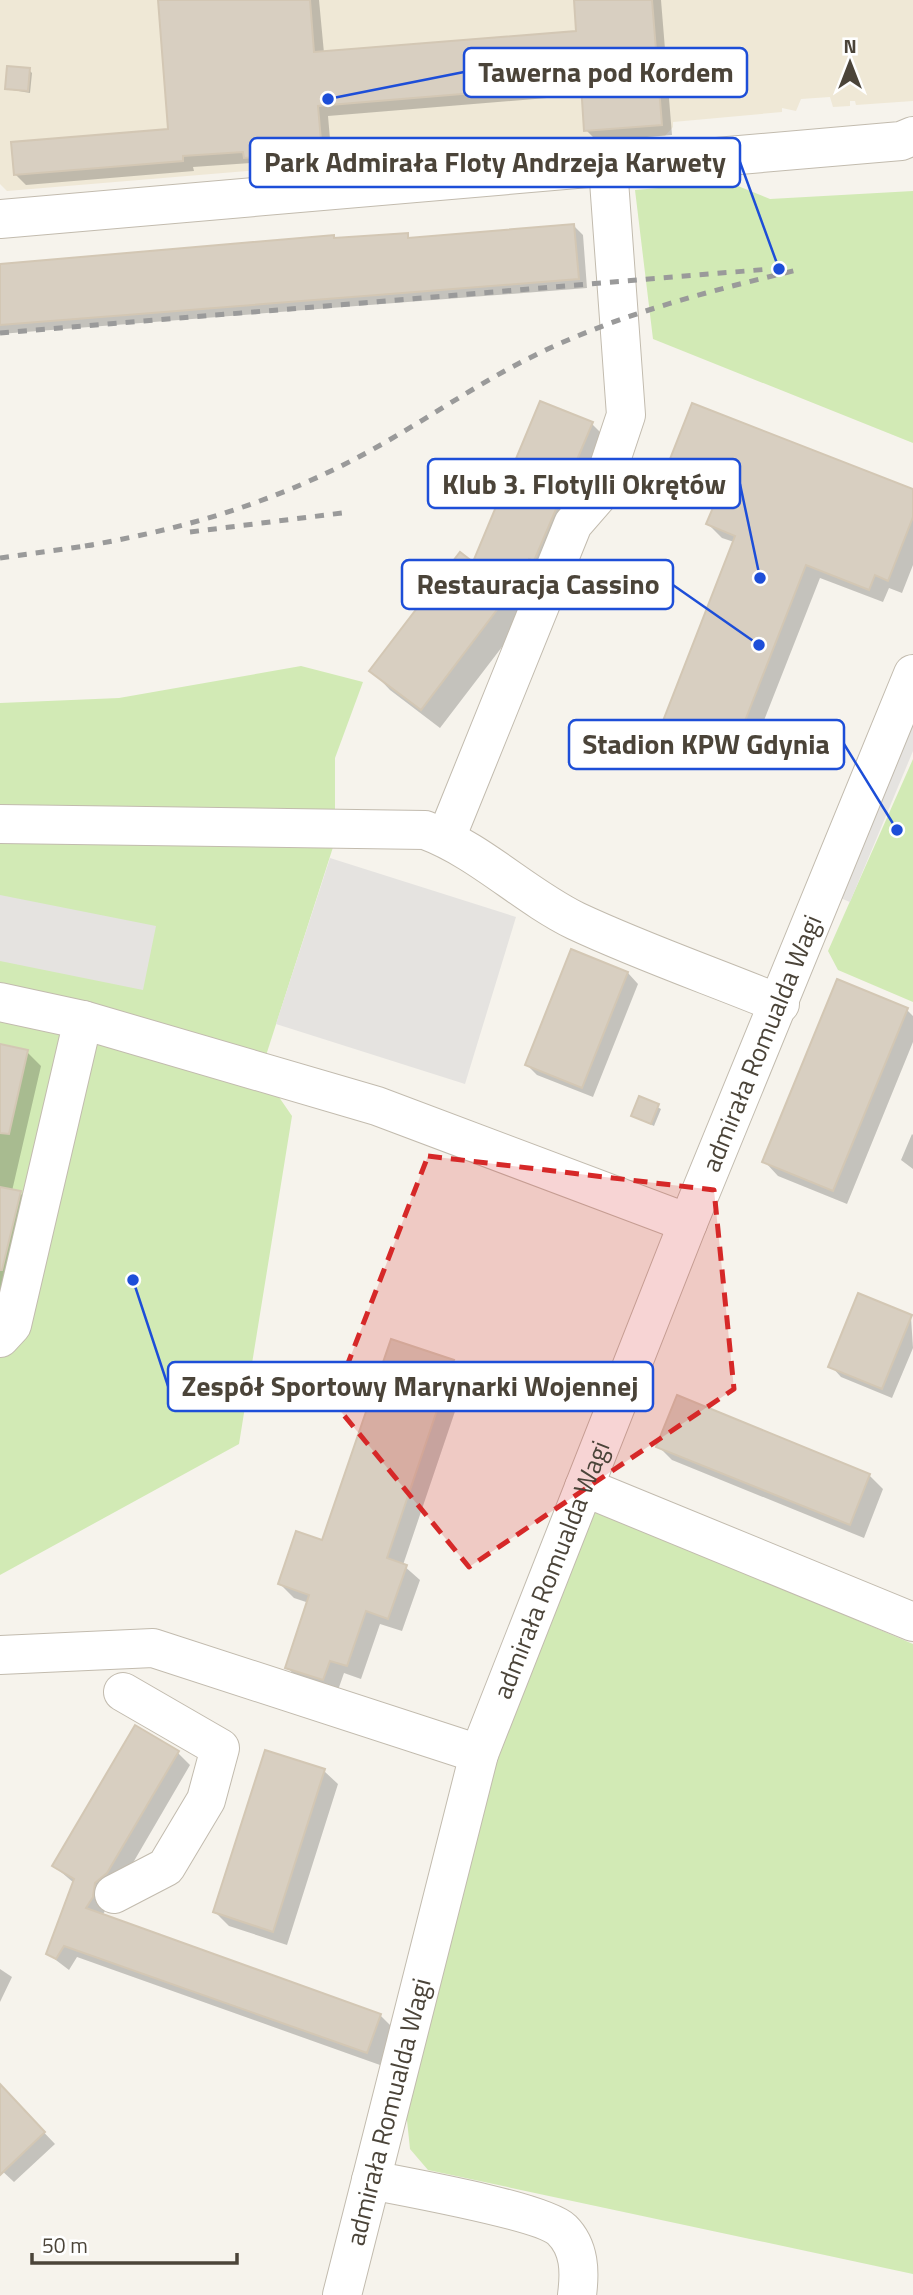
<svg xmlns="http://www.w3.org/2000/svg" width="913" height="2295" font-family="'Titillium Web',sans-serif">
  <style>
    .education { fill: #efe8d6 }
    .green { fill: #d2eab5 }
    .parking { fill: #e5e3e0 }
    .shadow { fill: #0003 }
    .building { fill: #d8cfc1; stroke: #d3c7b4; stroke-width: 2 }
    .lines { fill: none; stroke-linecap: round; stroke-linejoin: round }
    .minor-casing { stroke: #c2bbae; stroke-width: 40 }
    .minor { stroke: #fff; stroke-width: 38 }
    .rail { stroke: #9a9a9a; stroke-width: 5; stroke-dasharray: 9 9; stroke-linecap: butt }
    .marked { fill: #d62828; fill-opacity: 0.2; stroke: #d62828; stroke-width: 5; stroke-dasharray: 14 9; stroke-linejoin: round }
    .labels { text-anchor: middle; stroke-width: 5; stroke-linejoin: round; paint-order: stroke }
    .street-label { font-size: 26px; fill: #4b4439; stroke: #fff }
    .leader { fill: none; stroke: #1d4ed8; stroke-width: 2.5 }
    .callout-dot { fill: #1d4ed8; stroke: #fff; stroke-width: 2.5 }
    .callout { fill: #fff; stroke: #1d4ed8; stroke-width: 2.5 }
    .callout-label { font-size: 28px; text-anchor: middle; font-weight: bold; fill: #4b4439 }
  </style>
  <rect width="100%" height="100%" fill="#f6f3ec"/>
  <path class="education" d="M 0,0 L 913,0 L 913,101 L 856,105 L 855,101 L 850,101 L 850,106 L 833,107 L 830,97 L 801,99 L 796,111 L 782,108 L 782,112 L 673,122 L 673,127 L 665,136 L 7,191 L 0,184 Z"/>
  <path class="green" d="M 728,182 L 770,199 L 913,191 L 913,443 L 653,339 L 635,190 Z
    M 301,666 L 363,682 L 335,758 L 335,841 L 261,1071 L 292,1116 L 239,1444 L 0,1575 L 0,703 L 119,698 Z
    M 913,759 L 913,1002 L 838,970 L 828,951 Z
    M 592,1507 L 913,1644 L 913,2274 L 428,2170 L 410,2149 L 406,2111 L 504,1718 Z"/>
  <path class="parking" d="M 913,703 L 913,751 L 850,902 L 833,895 Z
    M 330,858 L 516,917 L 465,1084 L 276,1024 Z
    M 0,895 L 156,926 L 143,990 L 0,961 Z"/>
  <path class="shadow" d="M 160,0 L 319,0 L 324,53 L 578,32 L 575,0 L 661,0 L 672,135 L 597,141 L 586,130 L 583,95 L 328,116 L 332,162 L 257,169 L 251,163 L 193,167 L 194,171 L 26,185 L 15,174 L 170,130 Z
    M 29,70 L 32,73 L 30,93 L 7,89 Z
    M 574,226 L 583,235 L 587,288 L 0,334 L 0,265 L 333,237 L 336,240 L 407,235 L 411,239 Z
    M 541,403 L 592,424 L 611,443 L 531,609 L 440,728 L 390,690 L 372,671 L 474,565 Z
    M 663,481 L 913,491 L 913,565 L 902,593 L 889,588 L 883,602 L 820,578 L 748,761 L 679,735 L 665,721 L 734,542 L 722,538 L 708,524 L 714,510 L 677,495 Z
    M 628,973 L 638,984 L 593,1097 L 537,1075 L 527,1065 Z
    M 907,1010 L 913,1016 L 913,1042 L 847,1204 L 778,1176 L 765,1162 Z
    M 0,1045 L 27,1052 L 41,1066 L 12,1191 L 20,1193 L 34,1207 L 0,1335 Z
    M 640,1098 L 661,1109 L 654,1126 L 633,1116 Z
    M 912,1134 L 913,1135 L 913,1169 L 901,1160 Z
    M 911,1317 L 913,1348 L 892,1398 L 841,1377 L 831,1366 Z
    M 453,1362 L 467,1376 L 403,1565 L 420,1580 L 402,1631 L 380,1624 L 361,1679 L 344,1673 L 337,1693 L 300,1681 L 287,1667 L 309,1603 L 294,1598 L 280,1584 L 323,1542 Z
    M 658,1446 L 869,1475 L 883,1489 L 864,1538 L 672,1460 Z
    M 178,1753 L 190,1765 L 102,1916 L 380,2015 L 393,2028 L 380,2065 L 77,1957 L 69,1970 L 48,1954 L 74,1883 L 54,1866 Z
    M 324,1771 L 338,1784 L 287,1945 L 229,1926 L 215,1912 Z
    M 0,1969 L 12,1977 L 0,2002 Z
    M 0,2098 L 16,2103 L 55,2144 L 14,2182 L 0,2169 Z"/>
  <path class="building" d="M 158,0 L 310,0 L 314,52 L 576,31 L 574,0 L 652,0 L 662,125 L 584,131 L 581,84 L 318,106 L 322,152 L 244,158 L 243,152 L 183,156 L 183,161 L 14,175 L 11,142 L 168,129 Z
    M 7,66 L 30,68 L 28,91 L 5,89 Z
    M 574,224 L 579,279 L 0,325 L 0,264 L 334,235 L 334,238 L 408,233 L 408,238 Z
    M 540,401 L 593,422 L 534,561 L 529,559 L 512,590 L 421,710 L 369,671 L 460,552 L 473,562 Z
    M 692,403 L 913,489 L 913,517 L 888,581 L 875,575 L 869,590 L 806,565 L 734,749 L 663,721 L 735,536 L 706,524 L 715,503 L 661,482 Z
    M 571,949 L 628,972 L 582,1088 L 525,1065 Z
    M 837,979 L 908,1008 L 833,1191 L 762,1162 Z
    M 0,1044 L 28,1050 L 9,1134 L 0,1133 Z
    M 639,1096 L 659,1104 L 651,1124 L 631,1116 Z
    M 0,1187 L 21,1191 L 2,1270 L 0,1270 Z
    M 858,1293 L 912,1315 L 882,1389 L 828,1367 Z
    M 391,1339 L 454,1360 L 387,1558 L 407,1565 L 388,1619 L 366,1611 L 347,1666 L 330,1661 L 323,1680 L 285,1668 L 309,1595 L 278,1584 L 296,1531 L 322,1540 Z
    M 677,1395 L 870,1474 L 850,1525 L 656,1447 Z
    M 135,1725 L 179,1751 L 107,1873 L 95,1883 L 93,1897 L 86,1908 L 381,2014 L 367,2053 L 64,1946 L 56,1959 L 46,1954 L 74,1879 L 52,1866 Z
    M 265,1750 L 325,1769 L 273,1932 L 213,1912 Z
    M 0,2084 L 45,2132 L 0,2175 Z"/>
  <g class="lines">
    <g class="minor-casing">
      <g id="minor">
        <path d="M 0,219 L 901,141 L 913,136"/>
        <path d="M 0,824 L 425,830 C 481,851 523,895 576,921 C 642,952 712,976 780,1004"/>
        <path d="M 446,838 L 573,524 L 600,493 L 626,415 L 608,167"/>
        <path d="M 0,1002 L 83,1020 L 377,1106 L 688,1223"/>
        <path d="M 0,1338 L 12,1325 L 83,1020"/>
        <path d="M 584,1487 L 913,1622"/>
        <path d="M 0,1655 L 153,1648 L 479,1754"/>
        <path d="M 114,1894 L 166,1867 L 206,1800 L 220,1748 L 123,1692"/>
        <path d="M 371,2180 C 406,2187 542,2211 562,2230 C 580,2248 580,2272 577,2295"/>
        <path id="s1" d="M 342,2295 L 479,1754 L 688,1223 L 913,674"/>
      </g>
    </g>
    <use href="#minor" class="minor"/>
    <path class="rail" d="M 0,333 L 782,268
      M 190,532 L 350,512
      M 85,546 C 179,530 266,505 351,461 C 419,426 480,380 550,348 C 628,312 713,290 797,270
      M 0,558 L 93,545"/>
  </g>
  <path class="marked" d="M 428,1156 L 714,1190 L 734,1389 L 469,1567 L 333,1402 Z"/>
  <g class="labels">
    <g class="street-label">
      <text dy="9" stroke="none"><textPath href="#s1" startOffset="1323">admirała Romualda Wagi</textPath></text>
      <text dy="9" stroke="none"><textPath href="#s1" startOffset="756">admirała Romualda Wagi</textPath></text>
      <text dy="9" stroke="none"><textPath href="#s1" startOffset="189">admirała Romualda Wagi</textPath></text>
    </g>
  </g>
  <path class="leader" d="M328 99L464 72M779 269L740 162M760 578L740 484M759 645L673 585M897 830L844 744M133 1280L168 1386"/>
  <g class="callout-dot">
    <circle cx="328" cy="99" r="7"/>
    <circle cx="779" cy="269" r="7"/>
    <circle cx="760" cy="578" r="7"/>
    <circle cx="759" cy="645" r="7"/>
    <circle cx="897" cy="830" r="7"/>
    <circle cx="133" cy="1280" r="7"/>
  </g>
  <g class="callout">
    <rect x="464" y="48" width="283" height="49" rx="7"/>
    <rect x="250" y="138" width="490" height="49" rx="7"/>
    <rect x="428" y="459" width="312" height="49" rx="7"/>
    <rect x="402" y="560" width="271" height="49" rx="7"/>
    <rect x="569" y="720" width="275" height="49" rx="7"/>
    <rect x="168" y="1362" width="485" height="49" rx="7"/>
  </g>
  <g class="callout-label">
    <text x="606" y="82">Tawerna pod Kordem</text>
    <text x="495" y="172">Park Admirała Floty Andrzeja Karwety</text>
    <text x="584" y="494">Klub 3. Flotylli Okrętów</text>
    <text x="538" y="594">Restauracja Cassino</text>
    <text x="706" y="754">Stadion KPW Gdynia</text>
    <text x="410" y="1396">Zespół Sportowy Marynarki Wojennej</text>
  </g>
  <g transform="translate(850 63)" stroke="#ffffff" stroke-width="5" paint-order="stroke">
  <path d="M0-5L12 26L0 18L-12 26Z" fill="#4b4439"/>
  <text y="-10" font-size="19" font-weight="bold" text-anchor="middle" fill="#4b4439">N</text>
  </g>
  <path d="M32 2253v10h205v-10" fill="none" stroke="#4b4439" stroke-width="3.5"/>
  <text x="42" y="2253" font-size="21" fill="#4b4439" stroke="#ffffff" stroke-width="5" paint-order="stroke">50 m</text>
</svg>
